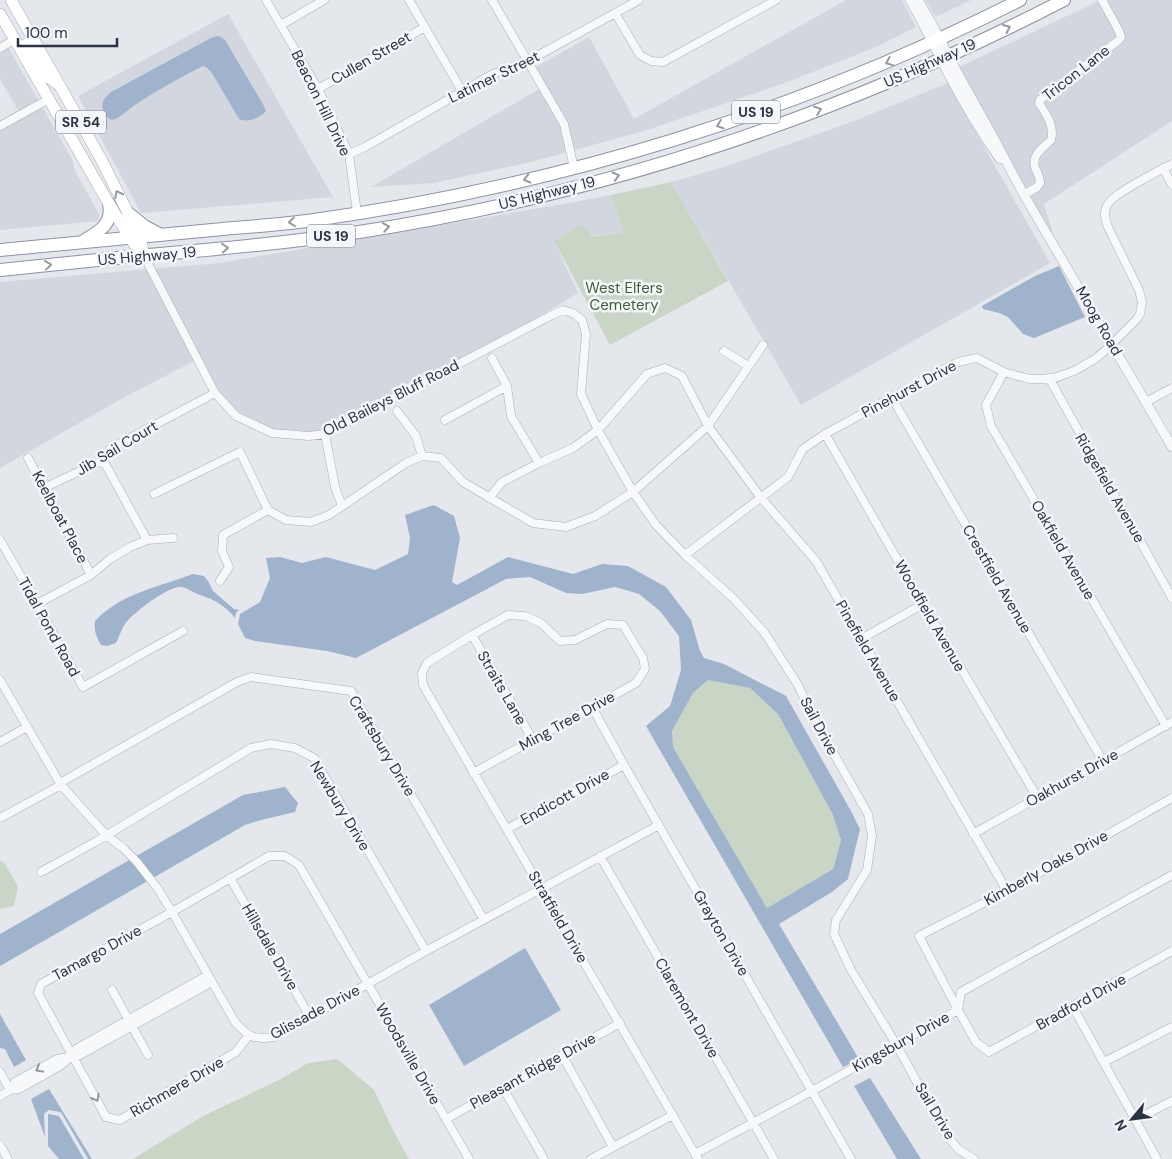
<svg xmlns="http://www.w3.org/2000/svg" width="1172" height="1159" viewBox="0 0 1172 1159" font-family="'DM Sans',sans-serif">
  <rect width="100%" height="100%" fill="#e4e7ec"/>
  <path fill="#d2d6de" d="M846 0H902L916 27 876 47 782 84 647 130 531 162 434 183 371 187 546 85 536 67 589 37 634 119Z
    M925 0H971L936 17Z
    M1101 0H1172V121L1044 204 1054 237 1028 193 997 136 959 67Z
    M228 14 333 197 141 213 78 96Z
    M5 42 72 159 75 171 99 214 100 221 0 230V121L18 110 0 79V45Z
    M948 83 1050 263 801 405 671 182 724 167 849 123Z
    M611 195 623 232 554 241 578 293 427 383 311 437 269 430 222 401 198 359 123 398 0 468V282L220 263 569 203Z"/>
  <path fill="#c9d6c5" d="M671 182 728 281 610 345 554 241 581 225 588 230 591 237 623 232 611 195Z
    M708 680 750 688 778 714 832 813 841 840 833 869 767 908 673 747 672 731 693 693Z
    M0 860 5 864 18 887 14 906 0 909Z
    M337 1059 374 1090 393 1130 409 1159H133L203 1116 279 1080 308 1063Z"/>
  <path fill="#9fb4cc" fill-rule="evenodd" d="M217 36 221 37 225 40 264 106 266 111C260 118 248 123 239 119L212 73 207 68 203 66C181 77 159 89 138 103 129 108 121 118 112 120 104 116 99 106 105 98 107 96 109 94 111 92L211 38Z
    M1059 266 1085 317 1034 338 1023 334 1008 317 999 313 983 309 982 306 1035 276Z
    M434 505 454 516 460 538 452 582 457 585 508 557 573 574 602 564 628 566 666 587 691 620 700 651 704 658 724 664 786 696 851 811 860 829 848 879 832 892 779 924 859 1059 843 1067 646 726 670 706 681 670 679 636 660 611 639 594 615 587 582 594 566 593 530 577 506 579 356 658 327 651 255 641 245 638 238 624 240 614 260 602 270 578 266 558 280 557 302 563 326 557 375 570 408 554 410 538 405 515ZM708 680 750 688 778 714 832 813 841 840 833 869 767 908 673 747 672 731 693 693Z
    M193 574 204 576 208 581 213 591 234 609 239 610 236 613 235 618C226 606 213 599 200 595 193 593 188 588 182 587 169 585 138 610 129 619 122 626 120 635 116 643L107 646 101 645C96 636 94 631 95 621 121 593 159 587 193 574Z
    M285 787 298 803 295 812 261 820 245 825 0 966V934L243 795Z
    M525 948 561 1010 464 1066 429 1005Z
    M0 1014 26 1060 14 1067 5 1049 0 1048Z
    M870 1078 921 1159H897L854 1086Z
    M49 1089 92 1159H88L62 1114 60 1112 49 1110 44 1114 45 1137 31 1099Z
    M48 1114 59 1116 84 1159H59L48 1146Z"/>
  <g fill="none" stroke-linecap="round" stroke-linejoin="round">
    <defs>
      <path id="minor" d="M266 0 318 89 349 154 357 213
        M409 0 462 91
        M492 0 564 124 574 168
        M615 13 640 55 651 61 663 62 776 0
        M281 25 324 0
        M0 48 14 40
        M318 89 425 27
        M0 126 49 99
        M349 154 365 147 493 74 528 61 639 0
        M1163 168 1172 185
        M1024 195 1037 187 1040 183C1040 177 1037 173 1035 167 1031 155 1044 147 1051 140 1055 126 1046 114 1039 103L1040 100 1119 40 1121 37 1119 31 1102 0
        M144 256 215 393 236 416 272 433 309 436 325 434 550 316 563 310 573 313 582 320 586 334 581 394 598 430 633 492 656 525 685 555 733 598 764 632 798 685 813 717 868 814 872 836 867 870 836 920 834 934 851 970 896 1044 945 1133 958 1149 974 1159
        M724 351 748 366
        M492 358 507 386 511 416 539 463
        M1004 372 986 405 991 426 1166 726
        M1049 378 1172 598
        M892 398 1103 761
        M1146 402 1172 388
        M397 411 416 436 422 456
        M445 420 507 386
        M325 434 335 487 342 506
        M825 434 923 604 1037 797
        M28 458 91 575
        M103 460 147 540
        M44 488 103 460 111 448 215 393
        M154 494 240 452 268 510 286 520 311 522 329 515 406 463 422 456 441 458 463 482 533 523 566 527 595 516 633 492 708 426 763 345
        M489 498 502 482 539 463 573 448 598 430 647 374 665 368 682 376 708 426 761 498 816 561 1007 891
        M0 540 37 604 83 687 183 631
        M685 555 788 477 803 449 825 434 958 362 977 358 1004 372 1014 375 1030 379H1042L1057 377 1074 371 1095 359 1107 349 1137 319 1140 314 1142 302 1139 290 1108 227C1105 219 1103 211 1108 204 1113 194 1160 170 1172 164
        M220 581 229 567 222 551 223 535 268 510
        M37 604 91 575 110 559 130 547 147 540 173 538
        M472 635 533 740
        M861 639 923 604
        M0 680 61 785 106 835 123 848 137 862 158 889 172 912 235 1022C249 1037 253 1040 274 1037L426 951 659 825
        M592 707 624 765 851 1159
        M0 742 27 727
        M473 773 636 683 645 669 643 658 623 625 607 624 575 640 560 641 541 623 525 616 508 615 472 635 427 663 422 673 423 685 698 1159
        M60 783 237 682 251 677 351 691 484 920
        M1172 798 1007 891 919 936 958 1010 976 1042 989 1052 1172 951
        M2 817 61 785
        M507 829 624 765
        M973 834 1172 722
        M600 856 774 1159
        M41 872 97 841 251 748 271 744 295 748 314 758 426 951
        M230 878 310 1017
        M112 990 148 1055
        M1073 1007 1157 1159
        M249 1035 236 1052 120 1120 106 1117 38 993 41 984 172 912 269 856H285L299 865 469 1159
        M562 1055 613 1147
        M1104 1062 1172 1027
        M0 1072 10 1090
        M503 1088 544 1159
        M10 1090 15 1082 57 1059 80 1055 212 982
        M0 1096 10 1090 19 1089 60 1066 72 1056 76 1049 208 975
        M446 1119 620 1023
        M1135 1120 1172 1101
        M0 1145 8 1159
        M695 1154 812 1091 958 1010 961 992 1172 875
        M591 1159 673 1115"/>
      <path id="tertiary" d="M910 0C924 24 935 48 948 73 963 102 981 132 1000 159
        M918 0 932 24 958 74 992 135 1024 195 1172 447"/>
      <path id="primary" d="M11 0 60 86 102 161 140 237 144 256
        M0 14 109 204 130 238 135 245
        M26 44 44 74 57 84"/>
      <path id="trunk" d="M128 213 144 226 161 235
        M85 240C100 231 113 224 109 204
        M0 250C71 243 141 237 212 230 244 227 276 225 307 221 555 187 797 113 1020 0
        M0 270C42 266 85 261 127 257 205 250 282 244 359 232 605 194 843 114 1064 0"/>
    </defs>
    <use href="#minor" stroke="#a9aeb7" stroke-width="9"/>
    <use href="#tertiary" stroke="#a9aeb7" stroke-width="10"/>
    <use href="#primary" stroke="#a3abb8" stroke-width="12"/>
    <use href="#trunk" stroke="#8b94a3" stroke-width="14"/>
    <use href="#minor" stroke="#f7f8fa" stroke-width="8"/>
    <use href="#tertiary" stroke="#f7f8fa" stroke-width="9"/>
    <use href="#primary" stroke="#fff" stroke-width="11"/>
    <use href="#trunk" stroke="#fff" stroke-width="12"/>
  </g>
  <defs><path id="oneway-chevron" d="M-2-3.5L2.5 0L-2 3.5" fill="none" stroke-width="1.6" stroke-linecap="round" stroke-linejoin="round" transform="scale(1.25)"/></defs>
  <g stroke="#959aa2">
    <use href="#oneway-chevron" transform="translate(1007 28) rotate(-25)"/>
    <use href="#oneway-chevron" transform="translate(889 62) rotate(158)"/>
    <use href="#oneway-chevron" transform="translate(818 110) rotate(-21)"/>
    <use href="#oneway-chevron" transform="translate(720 125) rotate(161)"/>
    <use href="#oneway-chevron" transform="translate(616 176) rotate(-16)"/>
    <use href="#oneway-chevron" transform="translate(527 179) rotate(166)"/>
    <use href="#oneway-chevron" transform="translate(118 194) rotate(-117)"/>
    <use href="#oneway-chevron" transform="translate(292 222) rotate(174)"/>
    <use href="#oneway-chevron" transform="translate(386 227) rotate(-10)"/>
    <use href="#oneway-chevron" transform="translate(225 248) rotate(-5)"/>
    <use href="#oneway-chevron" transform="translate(48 265) rotate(-6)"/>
  </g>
  <g stroke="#9196a0">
    <use href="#oneway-chevron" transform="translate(39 1069) rotate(151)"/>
    <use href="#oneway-chevron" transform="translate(96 1098) rotate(60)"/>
  </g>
  <g text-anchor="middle" stroke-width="5" stroke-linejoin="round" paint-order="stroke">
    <g fill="#f4f6f9" stroke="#676e7b" stroke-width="1">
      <rect x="732" y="100.5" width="48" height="23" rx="4"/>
      <rect x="56" y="110.5" width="50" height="23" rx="4"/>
      <rect x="307" y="224.5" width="48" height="23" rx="4"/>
    </g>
    <g font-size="14" font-weight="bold" fill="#2b3445">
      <text x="756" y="117">US 19</text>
      <text x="81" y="127">SR 54</text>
      <text x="331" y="241">US 19</text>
    </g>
    <g font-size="15" fill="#2b3445" stroke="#f4f6f9">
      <text transform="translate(371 58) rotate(-30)" y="5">Cullen Street</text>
      <text transform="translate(930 63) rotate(-24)" y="5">US Highway 19</text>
      <text transform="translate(1076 73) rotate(-38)" y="5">Tricon Lane</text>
      <text transform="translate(494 77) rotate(-26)" y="5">Latimer Street</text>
      <text transform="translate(321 103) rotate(64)" y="5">Beacon Hill Drive</text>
      <text transform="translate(547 193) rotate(-14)" y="5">US Highway 19</text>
      <text transform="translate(147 256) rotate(-5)" y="5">US Highway 19</text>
      <text transform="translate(1099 321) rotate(60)" y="5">Moog Road</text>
      <text transform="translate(909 389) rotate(-28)" y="5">Pinehurst Drive</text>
      <text transform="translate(391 398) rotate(-27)" y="5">Old Baileys Bluff Road</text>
      <text transform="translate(117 448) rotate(-31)" y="5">Jib Sail Court</text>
      <text transform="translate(1110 488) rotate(60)" y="5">Ridgefield Avenue</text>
      <text transform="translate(60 517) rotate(62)" y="5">Keelboat Place</text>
      <text transform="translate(1063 550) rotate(60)" y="5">Oakfield Avenue</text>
      <text transform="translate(997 579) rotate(60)" y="5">Crestfield Avenue</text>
      <text transform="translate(930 616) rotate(60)" y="5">Woodfield Avenue</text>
      <text transform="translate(49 627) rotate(61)" y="5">Tidal Pond Road</text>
      <text transform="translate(868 651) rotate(60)" y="5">Pinefield Avenue</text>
      <text transform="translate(502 688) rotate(60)" y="5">Straits Lane</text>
      <text transform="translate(567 721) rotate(-29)" y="5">Ming Tree Drive</text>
      <text transform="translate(819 726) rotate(62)" y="5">Sail Drive</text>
      <text transform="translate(382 746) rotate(59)" y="5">Craftsbury Drive</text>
      <text transform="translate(1072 778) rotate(-29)" y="5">Oakhurst Drive</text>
      <text transform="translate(565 797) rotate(-29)" y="5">Endicott Drive</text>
      <text transform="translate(340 806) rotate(59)" y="5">Newbury Drive</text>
      <text transform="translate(1046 868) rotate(-29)" y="5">Kimberly Oaks Drive</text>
      <text transform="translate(558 917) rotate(60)" y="5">Stratfield Drive</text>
      <text transform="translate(721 933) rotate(60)" y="5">Grayton Drive</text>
      <text transform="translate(270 947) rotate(60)" y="5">Hillsdale Drive</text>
      <text transform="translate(97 953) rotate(-29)" y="5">Tamargo Drive</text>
      <text transform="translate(1081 1002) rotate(-29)" y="5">Bradford Drive</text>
      <text transform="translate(687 1008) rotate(60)" y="5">Claremont Drive</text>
      <text transform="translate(315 1012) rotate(-28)" y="5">Glissade Drive</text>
      <text transform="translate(901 1042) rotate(-29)" y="5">Kingsbury Drive</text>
      <text transform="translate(408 1054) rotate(60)" y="5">Woodsville Drive</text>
      <text transform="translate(533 1071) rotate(-29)" y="5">Pleasant Ridge Drive</text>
      <text transform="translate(177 1087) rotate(-30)" y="5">Richmere Drive</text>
      <text transform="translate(935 1111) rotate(59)" y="5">Sail Drive</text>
    </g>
    <g font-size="15" fill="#3f6138" stroke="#f4f6f9">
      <text x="624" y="293">West Elfers<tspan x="624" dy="17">Cemetery</tspan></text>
    </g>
  </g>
  <g transform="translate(1132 1119) rotate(241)" stroke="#f4f6f9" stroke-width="4" paint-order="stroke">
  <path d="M0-4L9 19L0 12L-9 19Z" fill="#2b3445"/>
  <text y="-8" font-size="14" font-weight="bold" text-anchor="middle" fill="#2b3445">N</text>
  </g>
  <path d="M18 38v8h99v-8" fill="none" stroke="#2b3445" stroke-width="2.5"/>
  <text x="25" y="38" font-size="15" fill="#2b3445" stroke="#f4f6f9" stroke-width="4" paint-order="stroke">100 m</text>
</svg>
